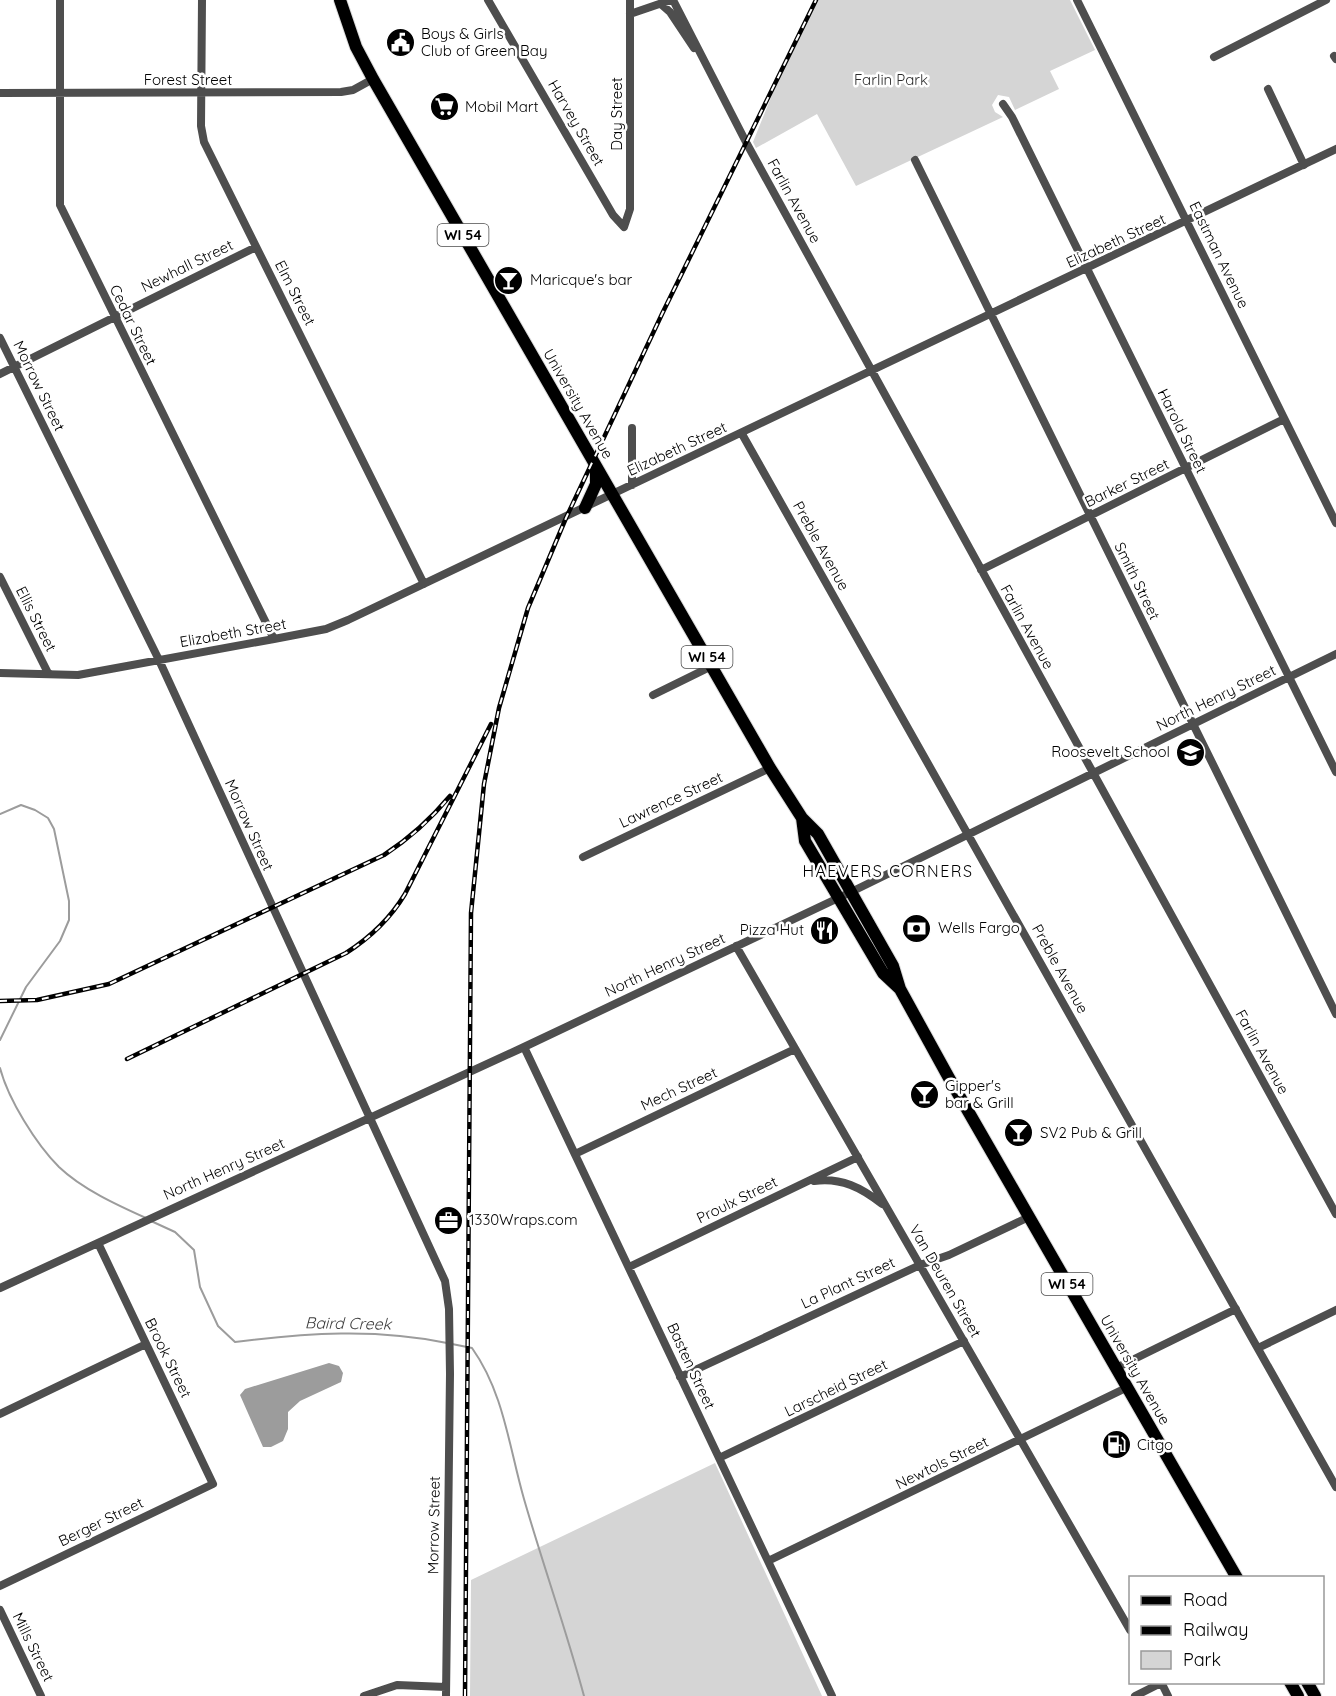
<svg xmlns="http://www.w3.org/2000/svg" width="1336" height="1696" viewBox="0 0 1336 1696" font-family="Quicksand,sans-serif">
  <rect width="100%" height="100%" fill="#fff"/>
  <path fill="#d5d5d5" d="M816 0H1070L1095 50 1050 71 1059 89 1015 110 1009 97 998 95 992 105 995 112 1003 117 856 186 817 114 756 148 753 142 778 80Z
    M715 1463 822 1696H470L471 1580Z"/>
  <path fill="#9c9c9c" d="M329 1363 339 1366 343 1373 341 1382 300 1401 288 1412V1429L283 1441 271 1447H263L240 1395 245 1389Z"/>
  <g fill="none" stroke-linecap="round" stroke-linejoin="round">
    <path stroke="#9c9c9c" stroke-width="2" d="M0 814 21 805 35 810 48 818 54 829 69 901V920L60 941 26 987 0 1040
      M0 1068C8 1099 36 1144 59 1167 82 1189 117 1205 146 1218
      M151 1221 175 1232 194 1250 200 1287 218 1326 235 1342C306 1333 376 1328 447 1343
      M452 1344 472 1348C504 1393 509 1447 524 1499 543 1565 566 1629 584 1696"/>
    <defs>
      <path id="primary" d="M340 0 356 47 373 79 770 768 802 818 818 834 893 966 900 989 949 1078 1237 1578
        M585 508 596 484V467
        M802 818 805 841 883 973 899 988
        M1290 1682 1298 1696
        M1307 1682 1315 1696"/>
    </defs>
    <use href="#primary" stroke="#dbdbdb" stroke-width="14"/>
    <path stroke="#4e4e4e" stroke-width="8" d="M60 0V205L274 639
      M202 0 201 126 204 142 424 584
      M488 0 613 215 624 227 630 209V0
      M673 0 747 144 1336 1214
      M1077 0 1336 523
      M662 5 670 12 694 48
      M630 14 671 0
      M1334 56 1336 59
      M1214 57 1326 0
      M1268 89 1304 165
      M0 93 341 92 353 90 373 79
      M1003 104 1012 117 1336 772
      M915 160 1336 1014
      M0 338 159 660 445 1281 449 1309 450 1374 446 1696
      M0 374 256 247
      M742 434 1336 1487
      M632 485V428
      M981 570 1284 419
      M0 577 48 673
      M0 673 78 675 274 639 326 629 348 620 1336 149
      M653 695 712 666
      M583 857 770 768
      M736 946 1130 1630
      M524 1047 832 1696
      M575 1154 795 1049
      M814 1181C841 1177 862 1188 882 1204
      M629 1267 858 1157
      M0 1288 524 1047 851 892 1336 654
      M1258 1348 1336 1310
      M1116 1368 1236 1309
      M680 1377 920 1265 949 1255 1029 1217
      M0 1414 146 1344
      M719 1458 964 1341
      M768 1561 1128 1387
      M0 1586 213 1484 98 1243
      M0 1610 41 1696
      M1161 1682 1168 1696
      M364 1696 397 1685 446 1687
      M1135 1696 1161 1683"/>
    <use href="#primary" stroke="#000" stroke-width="12"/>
    <defs>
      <path id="rail" d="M0 1001 37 1000 109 984 384 855C410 838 430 820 450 796
        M127 1059 346 953C371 937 390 919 405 894L491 724
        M465 1696 471 913 484 784 499 708 528 608 566 518 662 314 816 0"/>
    </defs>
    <use href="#rail" stroke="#000" stroke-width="4.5"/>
    <use href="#rail" stroke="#fff" stroke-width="2" stroke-dasharray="7" stroke-linecap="butt"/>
  </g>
  <defs>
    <symbol id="civic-disc" viewBox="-11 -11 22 22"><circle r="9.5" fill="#000" stroke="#fff"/><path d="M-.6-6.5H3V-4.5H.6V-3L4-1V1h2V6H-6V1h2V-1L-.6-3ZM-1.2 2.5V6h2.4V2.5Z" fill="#fff"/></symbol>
    <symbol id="supermarket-disc" viewBox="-11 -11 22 22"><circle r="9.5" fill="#000" stroke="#fff"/><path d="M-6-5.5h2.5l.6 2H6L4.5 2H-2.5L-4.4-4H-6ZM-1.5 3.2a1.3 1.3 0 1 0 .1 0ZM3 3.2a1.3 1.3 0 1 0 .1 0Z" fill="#fff"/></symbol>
    <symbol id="bar-disc" viewBox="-11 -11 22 22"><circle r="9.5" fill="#000" stroke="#fff"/><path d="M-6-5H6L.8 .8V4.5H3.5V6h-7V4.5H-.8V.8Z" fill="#fff"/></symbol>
    <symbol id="school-disc" viewBox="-11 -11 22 22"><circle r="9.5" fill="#000" stroke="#fff"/><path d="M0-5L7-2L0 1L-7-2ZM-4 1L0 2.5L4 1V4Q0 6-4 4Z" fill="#fff"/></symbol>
    <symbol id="bank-disc" viewBox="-11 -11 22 22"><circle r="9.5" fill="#000" stroke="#fff"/><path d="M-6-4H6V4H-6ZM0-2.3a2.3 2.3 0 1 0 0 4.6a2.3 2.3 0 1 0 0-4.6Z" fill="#fff"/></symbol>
    <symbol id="restaurant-disc" viewBox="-11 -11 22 22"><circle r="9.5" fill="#000" stroke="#fff"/><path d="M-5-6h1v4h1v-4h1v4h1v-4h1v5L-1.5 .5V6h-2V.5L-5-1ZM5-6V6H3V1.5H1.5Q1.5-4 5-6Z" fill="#fff"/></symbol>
    <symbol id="office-disc" viewBox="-11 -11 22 22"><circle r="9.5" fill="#000" stroke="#fff"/><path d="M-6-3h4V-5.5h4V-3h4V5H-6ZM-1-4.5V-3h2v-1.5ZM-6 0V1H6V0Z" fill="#fff"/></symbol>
    <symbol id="fuel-disc" viewBox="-11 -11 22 22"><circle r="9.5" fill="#000" stroke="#fff"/><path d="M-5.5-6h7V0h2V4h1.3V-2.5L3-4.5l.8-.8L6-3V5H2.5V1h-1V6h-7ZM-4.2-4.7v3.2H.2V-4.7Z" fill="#fff"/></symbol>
  </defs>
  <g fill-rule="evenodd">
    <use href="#civic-disc" x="384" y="26" width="33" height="33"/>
    <use href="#supermarket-disc" x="428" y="90" width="33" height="33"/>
    <use href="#bar-disc" x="492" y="264" width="33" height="33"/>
    <use href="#school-disc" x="1174" y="736" width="33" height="33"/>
    <use href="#bank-disc" x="900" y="912" width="33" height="33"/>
    <use href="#restaurant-disc" x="808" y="914" width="33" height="33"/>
    <use href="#bar-disc" x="908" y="1078" width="33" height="33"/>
    <use href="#bar-disc" x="1002" y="1116" width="33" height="33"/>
    <use href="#office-disc" x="432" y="1204" width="33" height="33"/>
    <use href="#fuel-disc" x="1100" y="1428" width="33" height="33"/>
  </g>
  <g text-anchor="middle" stroke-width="5" stroke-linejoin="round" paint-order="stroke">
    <g fill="#fff" stroke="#4c4c4c" stroke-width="1.5">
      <rect x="437.5" y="224" width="51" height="22" rx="4.5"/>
      <rect x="681.5" y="646" width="51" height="22" rx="4.5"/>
      <rect x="1041.5" y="1273" width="51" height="22" rx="4.5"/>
    </g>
    <g font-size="14" font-weight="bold" fill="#000">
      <text x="463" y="240">WI 54</text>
      <text x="707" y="662">WI 54</text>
      <text x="1067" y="1289">WI 54</text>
    </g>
    <g font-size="15" fill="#000" stroke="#fff" text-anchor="start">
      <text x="421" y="39">Boys &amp; Girls<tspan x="421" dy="17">Club of Green Bay</tspan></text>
      <text x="465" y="112">Mobil Mart</text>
      <text x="530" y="285">Maricque's bar</text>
      <text x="1170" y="757" text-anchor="end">Roosevelt School</text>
      <text x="938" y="933">Wells Fargo</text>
      <text x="804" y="935" text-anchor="end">Pizza Hut</text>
      <text x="945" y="1091">Gipper's<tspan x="945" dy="17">bar &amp; Grill</tspan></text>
      <text x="1040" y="1138">SV2 Pub &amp; Grill</text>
      <text x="469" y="1225">1330Wraps.com</text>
      <text x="1137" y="1450">Citgo</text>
    </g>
    <g font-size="15" fill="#000" stroke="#fff">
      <text x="188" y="85">Forest Street</text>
      <text transform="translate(617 114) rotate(-90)" y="5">Day Street</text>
      <text transform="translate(576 123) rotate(60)" y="5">Harvey Street</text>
      <text transform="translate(794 201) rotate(61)" y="5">Farlin Avenue</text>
      <text transform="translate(1116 241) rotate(-25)" y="5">Elizabeth Street</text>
      <text transform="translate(1219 255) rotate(64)" y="5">Eastman Avenue</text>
      <text transform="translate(187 266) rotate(-26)" y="5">Newhall Street</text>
      <text transform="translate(295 293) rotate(63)" y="5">Elm Street</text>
      <text transform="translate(133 325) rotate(64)" y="5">Cedar Street</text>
      <text transform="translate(39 386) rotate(64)" y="5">Morrow Street</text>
      <text transform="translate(578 404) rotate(60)" y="5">University Avenue</text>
      <text transform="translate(1182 431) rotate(64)" y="5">Harold Street</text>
      <text transform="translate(677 449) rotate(-25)" y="5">Elizabeth Street</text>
      <text transform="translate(1127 483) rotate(-26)" y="5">Barker Street</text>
      <text transform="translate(821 546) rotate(61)" y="5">Preble Avenue</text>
      <text transform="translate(1137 581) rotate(64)" y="5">Smith Street</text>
      <text transform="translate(36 619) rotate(63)" y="5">Ellis Street</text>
      <text transform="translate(1027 627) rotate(61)" y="5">Farlin Avenue</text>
      <text transform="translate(233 633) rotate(-10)" y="5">Elizabeth Street</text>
      <text transform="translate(1216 698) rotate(-26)" y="5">North Henry Street</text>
      <text transform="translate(671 800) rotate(-25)" y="5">Lawrence Street</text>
      <text transform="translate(249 825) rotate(66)" y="5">Morrow Street</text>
      <text transform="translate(665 965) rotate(-25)" y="5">North Henry Street</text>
      <text transform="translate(1060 969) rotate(61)" y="5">Preble Avenue</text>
      <text transform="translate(1262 1052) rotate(61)" y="5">Farlin Avenue</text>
      <text transform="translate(679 1089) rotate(-25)" y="5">Mech Street</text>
      <text transform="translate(224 1169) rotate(-24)" y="5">North Henry Street</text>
      <text transform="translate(737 1200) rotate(-26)" y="5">Proulx Street</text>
      <text transform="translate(945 1281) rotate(60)" y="5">Van Deuren Street</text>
      <text transform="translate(848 1283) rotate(-25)" y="5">La Plant Street</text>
      <text transform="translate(168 1358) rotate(64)" y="5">Brook Street</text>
      <text transform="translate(691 1366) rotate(65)" y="5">Basten Street</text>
      <text transform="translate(1135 1370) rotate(60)" y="5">University Avenue</text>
      <text transform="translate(836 1388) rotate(-26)" y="5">Larscheid Street</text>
      <text transform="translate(942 1463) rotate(-26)" y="5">Newtols Street</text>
      <text transform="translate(101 1522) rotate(-26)" y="5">Berger Street</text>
      <text transform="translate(434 1525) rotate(-89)" y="5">Morrow Street</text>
      <text transform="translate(33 1647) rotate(64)" y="5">Mills Street</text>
    </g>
    <g font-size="15" fill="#2c2c2c" stroke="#fff">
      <text x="891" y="85">Farlin Park</text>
    </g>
    <g font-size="16" letter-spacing="1.5" fill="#000" stroke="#fff">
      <text x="888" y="877">HAEVERS CORNERS</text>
    </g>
    <g font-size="16" font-style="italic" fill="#3d3d3d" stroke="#fff">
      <text transform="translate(348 1323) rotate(1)" y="6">Baird Creek</text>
    </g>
  </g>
  <rect x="1129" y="1576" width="195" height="108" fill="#ffffff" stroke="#999999" stroke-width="1.5"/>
  <rect x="1141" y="1596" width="30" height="9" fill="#000000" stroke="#999999" stroke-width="1.5"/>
  <text x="1183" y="1606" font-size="18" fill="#000000">Road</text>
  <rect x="1141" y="1626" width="30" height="9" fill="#000000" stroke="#999999" stroke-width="1.5"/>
  <text x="1183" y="1636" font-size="18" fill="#000000">Railway</text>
  <rect x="1141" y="1651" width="30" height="18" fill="#d5d5d5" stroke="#999999" stroke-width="1.5"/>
  <text x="1183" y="1666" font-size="18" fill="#000000">Park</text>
</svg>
